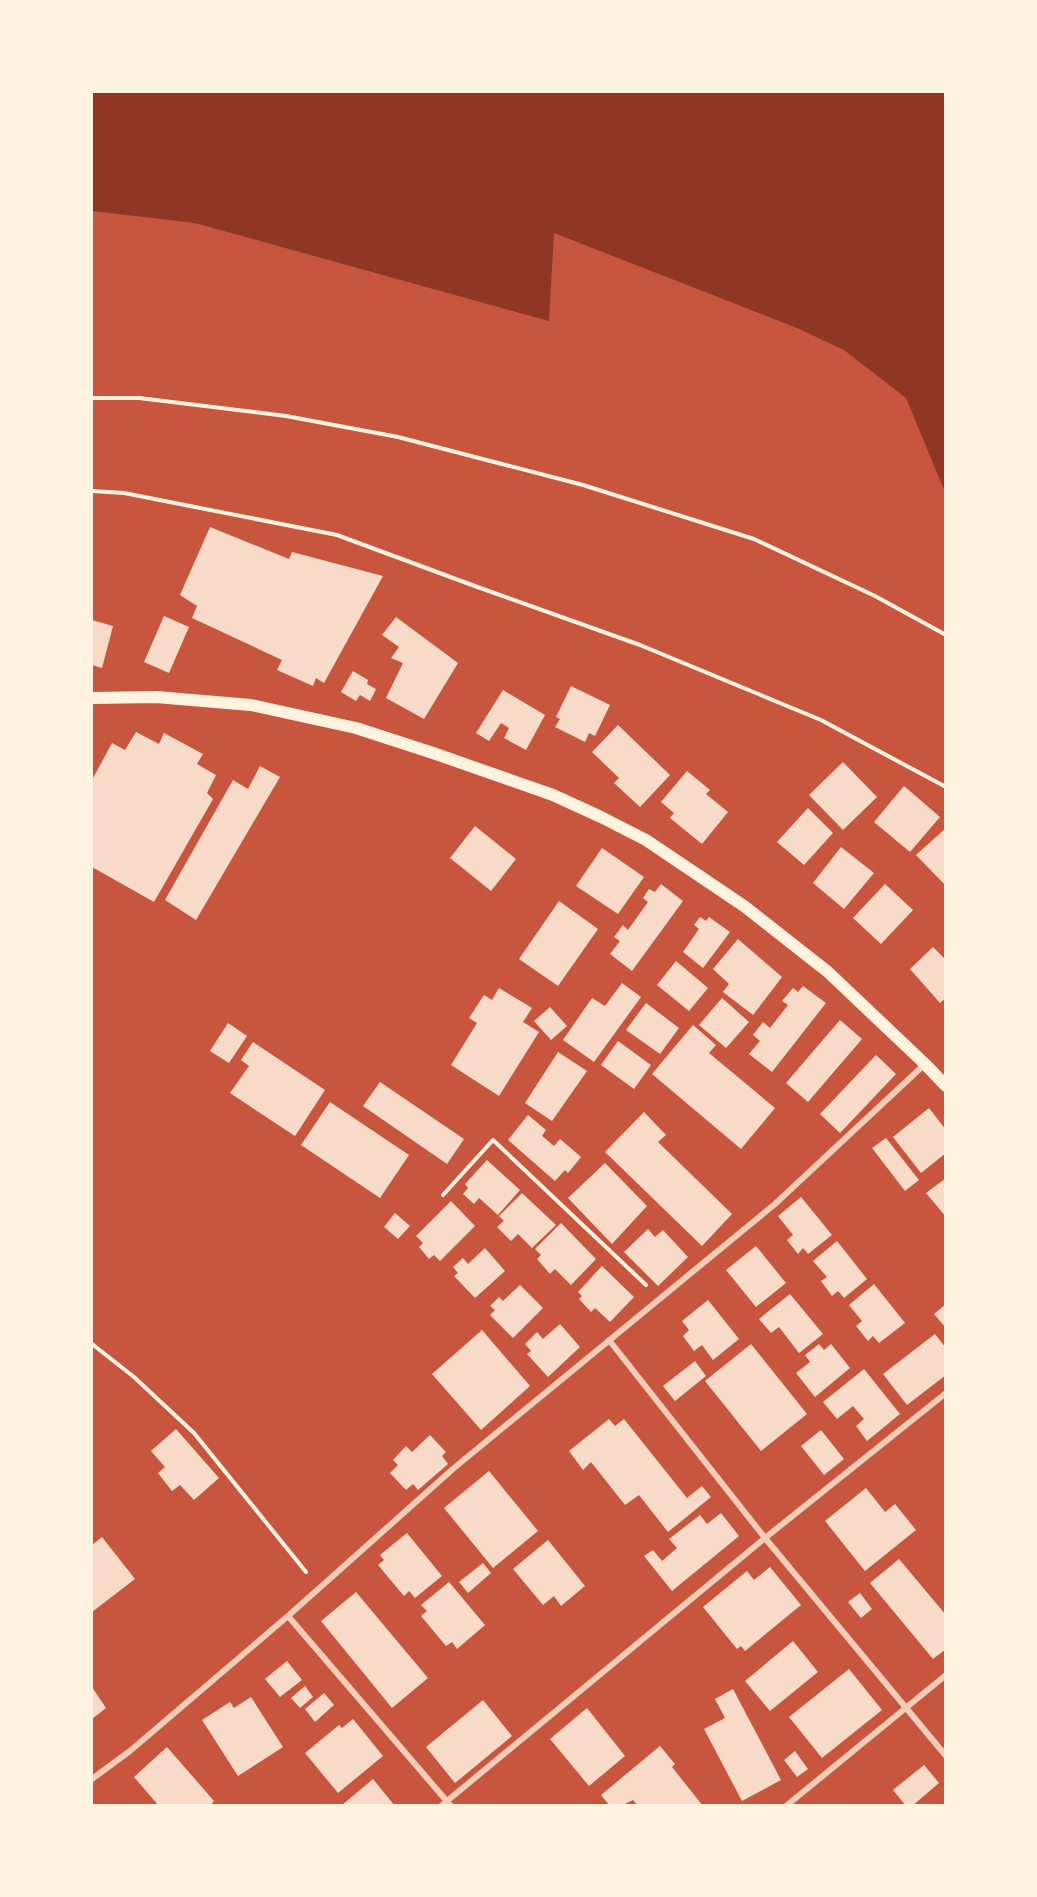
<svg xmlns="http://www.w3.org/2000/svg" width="1037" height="1897" viewBox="0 0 1037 1897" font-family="'PT Sans',sans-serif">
  <rect width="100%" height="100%" fill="#c8553d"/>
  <path fill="#8f3625" d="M92 92H945V492L906 398 844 350 797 328 554 233 549 321 195 223 92 211Z"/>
  <path fill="#f7dbc8" d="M210 527 289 559 292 552 383 576 324 683 316 678 313 686 277 670 282 660 192 618 197 606 180 595Z
    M164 616 189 627 169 673 144 662Z
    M396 617 458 663 424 719 386 698 403 663 391 658 399 647 382 635Z
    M92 620 113 626 102 668 92 665Z
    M353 671 368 680 367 684 376 689 370 701 360 695 356 701 341 692Z
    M571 686 610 705 595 736 589 733 585 742 555 727 560 719 556 717Z
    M503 690 545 715 526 750 504 738 509 728 501 723 489 741 476 733Z
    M618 725 670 775 640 807 614 783 619 778 592 752Z
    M136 732 159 744 164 733 203 754 197 764 216 775 207 793 213 799 154 902 92 867V780L112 743 125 750Z
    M843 762 877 797 843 830 809 795Z
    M260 766 280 777 196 920 165 900 233 780 248 789Z
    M687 771 710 790 706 794 728 812 702 844 670 818 674 813 661 802Z
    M904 786 940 817 910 852 874 822Z
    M808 808 833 833 804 865 777 842Z
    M475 826 516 859 491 891 450 858Z
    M946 828V886L916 855Z
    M841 847 874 873 844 909 813 883Z
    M602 848 644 877 618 914 576 886Z
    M661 884 683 901 632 971 610 954 620 941 614 937 623 925 628 930 648 902 643 898 649 889 655 892Z
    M885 884 913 910 881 944 853 918Z
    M559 901 598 929 558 986 519 959Z
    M700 917 706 921 709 917 730 932 703 968 683 952 699 929 694 925Z
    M738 939 782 977 753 1015 723 992 729 984 713 969Z
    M933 947 946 960V998L940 1003 910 969Z
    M676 961 708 988 689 1011 657 985Z
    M622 983 641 997 594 1062 563 1040 592 998 605 1006Z
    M803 986 826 1003 772 1072 749 1054 760 1041 753 1035 763 1022 770 1028 788 1005 782 1001 793 988 798 992Z
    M499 988 532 1008 523 1022 539 1032 499 1096 451 1065 477 1023 469 1018 484 995 492 1000Z
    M722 998 749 1022 726 1048 699 1025Z
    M646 1003 679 1028 660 1054 626 1030Z
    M550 1007 567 1026 551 1040 534 1021Z
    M840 1020 862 1039 808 1102 786 1083Z
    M228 1023 247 1036 229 1063 210 1051Z
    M693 1025 716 1045 709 1053 775 1108 741 1149 652 1074Z
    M618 1041 651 1065 634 1089 601 1065Z
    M253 1042 325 1090 295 1136 230 1093 249 1066 241 1060Z
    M558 1052 587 1071 552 1121 525 1103Z
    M876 1055 896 1074 840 1133 820 1114Z
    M380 1082 464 1139 447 1164 363 1106Z
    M330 1102 409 1155 380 1198 301 1145Z
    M929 1108 946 1130V1153L921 1173 893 1137Z
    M644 1112 666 1135 658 1142 732 1214 702 1246 605 1152Z
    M528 1115 546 1130 542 1136 554 1146 560 1139 581 1157 568 1173 565 1170 555 1181 508 1140Z
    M886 1138 919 1180 905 1191 872 1148Z
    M487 1160 520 1190 498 1215 479 1198 474 1204 463 1194 468 1188 465 1184Z
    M605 1163 647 1206 612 1244 568 1198Z
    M946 1178V1217L926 1193Z
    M522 1193 556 1225 532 1248 518 1234 511 1241 497 1227 504 1221 499 1216Z
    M801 1197 832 1235 808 1254 803 1248 798 1254 787 1240 793 1235 778 1216Z
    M451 1201 475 1226 440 1261 434 1255 429 1259 419 1247 423 1243 416 1236Z
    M395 1213 410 1226 398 1239 384 1227Z
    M561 1223 596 1259 571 1285 555 1269 550 1274 537 1259 541 1255 535 1249Z
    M648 1229 655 1237 663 1230 688 1257 658 1286 624 1252Z
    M837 1241 867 1279 844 1298 838 1291 832 1296 821 1281 827 1277 813 1261Z
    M756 1246 786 1283 756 1307 726 1270Z
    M485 1248 505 1271 475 1298 454 1276 458 1273 453 1267 463 1258 468 1264Z
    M602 1266 634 1297 610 1322 595 1308 591 1312 579 1299 582 1296 578 1292Z
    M874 1284 905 1323 879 1343 873 1336 868 1341 856 1326 862 1321 849 1305Z
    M520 1285 543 1308 513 1338 490 1315 495 1310 490 1306 499 1297 503 1301Z
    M790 1294 823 1334 799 1353 779 1327 771 1333 759 1319Z
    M708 1300 739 1339 713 1360 702 1345 694 1351 683 1336 689 1330 682 1321Z
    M946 1304V1328L934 1314Z
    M560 1324 580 1347 548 1377 527 1354 531 1351 525 1344 537 1332 543 1339Z
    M482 1330 530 1386 481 1430 432 1374Z
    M935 1334 946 1348V1375L907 1405 883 1374Z
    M751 1344 807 1414 761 1451 705 1381Z
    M819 1344 824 1350 831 1344 850 1368 815 1397 796 1373 810 1362 805 1355Z
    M695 1361 706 1376 675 1401 663 1386Z
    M864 1369 900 1414 867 1441 856 1426 864 1419 853 1406 837 1419 823 1402Z
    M609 1419 615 1426 624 1419 687 1498 702 1486 711 1497 668 1532 639 1495 625 1505 591 1462 583 1470 569 1451Z
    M176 1429 219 1478 194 1500 180 1485 172 1491 158 1473 165 1467 151 1451Z
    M821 1430 844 1459 824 1475 801 1446Z
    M430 1435 446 1452 442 1456 448 1464 418 1490 413 1484 406 1490 390 1473 398 1465 393 1460 406 1446 412 1452Z
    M489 1471 538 1531 493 1568 444 1508Z
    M866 1488 885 1512 895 1504 916 1530 865 1571 825 1521Z
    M721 1513 739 1536 672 1591 644 1556 653 1550 662 1561 677 1548 669 1539 700 1515 707 1524Z
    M407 1533 442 1576 415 1598 409 1591 404 1596 378 1565 384 1560 380 1555Z
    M102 1537 135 1579 92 1612V1545Z
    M548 1540 585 1586 561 1606 554 1596 543 1605 513 1569Z
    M899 1559 946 1615V1649L933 1659 870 1583Z
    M483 1563 491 1573 468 1593 459 1582Z
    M770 1567 801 1605 745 1651 741 1646 737 1649 703 1607 747 1571 754 1580Z
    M449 1582 485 1625 457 1649 452 1642 446 1646 421 1616 427 1611 421 1605Z
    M356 1592 428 1678 392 1708 321 1621Z
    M860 1593 872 1609 861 1618 848 1602Z
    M793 1641 818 1672 770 1711 745 1681Z
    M287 1661 302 1680 280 1697 265 1679Z
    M849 1669 882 1710 822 1758 789 1717Z
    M305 1686 313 1697 300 1708 291 1698Z
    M92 1687 106 1708 92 1719Z
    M733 1689 781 1780 742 1801 704 1729 725 1718 715 1699Z
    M324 1693 334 1705 315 1722 305 1709Z
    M251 1697 283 1747 238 1776 202 1720 230 1702 234 1708Z
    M483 1700 512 1736 455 1783 426 1747Z
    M587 1708 625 1756 589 1786 550 1739Z
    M353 1719 383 1756 338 1793 305 1753 339 1725 342 1728Z
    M660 1746 675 1764 672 1767 703 1806H638L633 1800 621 1806H610L601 1795Z
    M167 1747 214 1801 210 1806H159L134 1777Z
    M795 1751 808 1769 797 1777 784 1760Z
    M924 1765 939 1783 912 1806H906L893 1790Z
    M373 1779 395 1806H341Z"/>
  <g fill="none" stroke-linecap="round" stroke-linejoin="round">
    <path stroke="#fff3e0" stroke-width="4" d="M92 398H139L286 416 398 437 583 485 754 539 875 596 946 635
      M92 491 124 493 337 535 472 585 640 645 821 720 946 787
      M443 1195 493 1140 646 1285
      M92 1344 134 1377 194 1433 306 1572"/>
    <path stroke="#f1ccb7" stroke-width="6" d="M609 1340 765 1538 946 1756
      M288 1616 451 1806
      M92 1779 130 1751 288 1616 454 1468 775 1204 925 1064
      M441 1806 765 1538 946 1393
      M786 1806 946 1675"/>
    <path stroke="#fff3e0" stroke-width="12" d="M92 698 156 697 251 705 356 728 433 753 553 795 601 817 646 840 744 906 828 972 925 1064 946 1086"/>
  </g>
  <rect width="1037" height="1897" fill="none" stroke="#fff3e0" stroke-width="186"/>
</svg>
